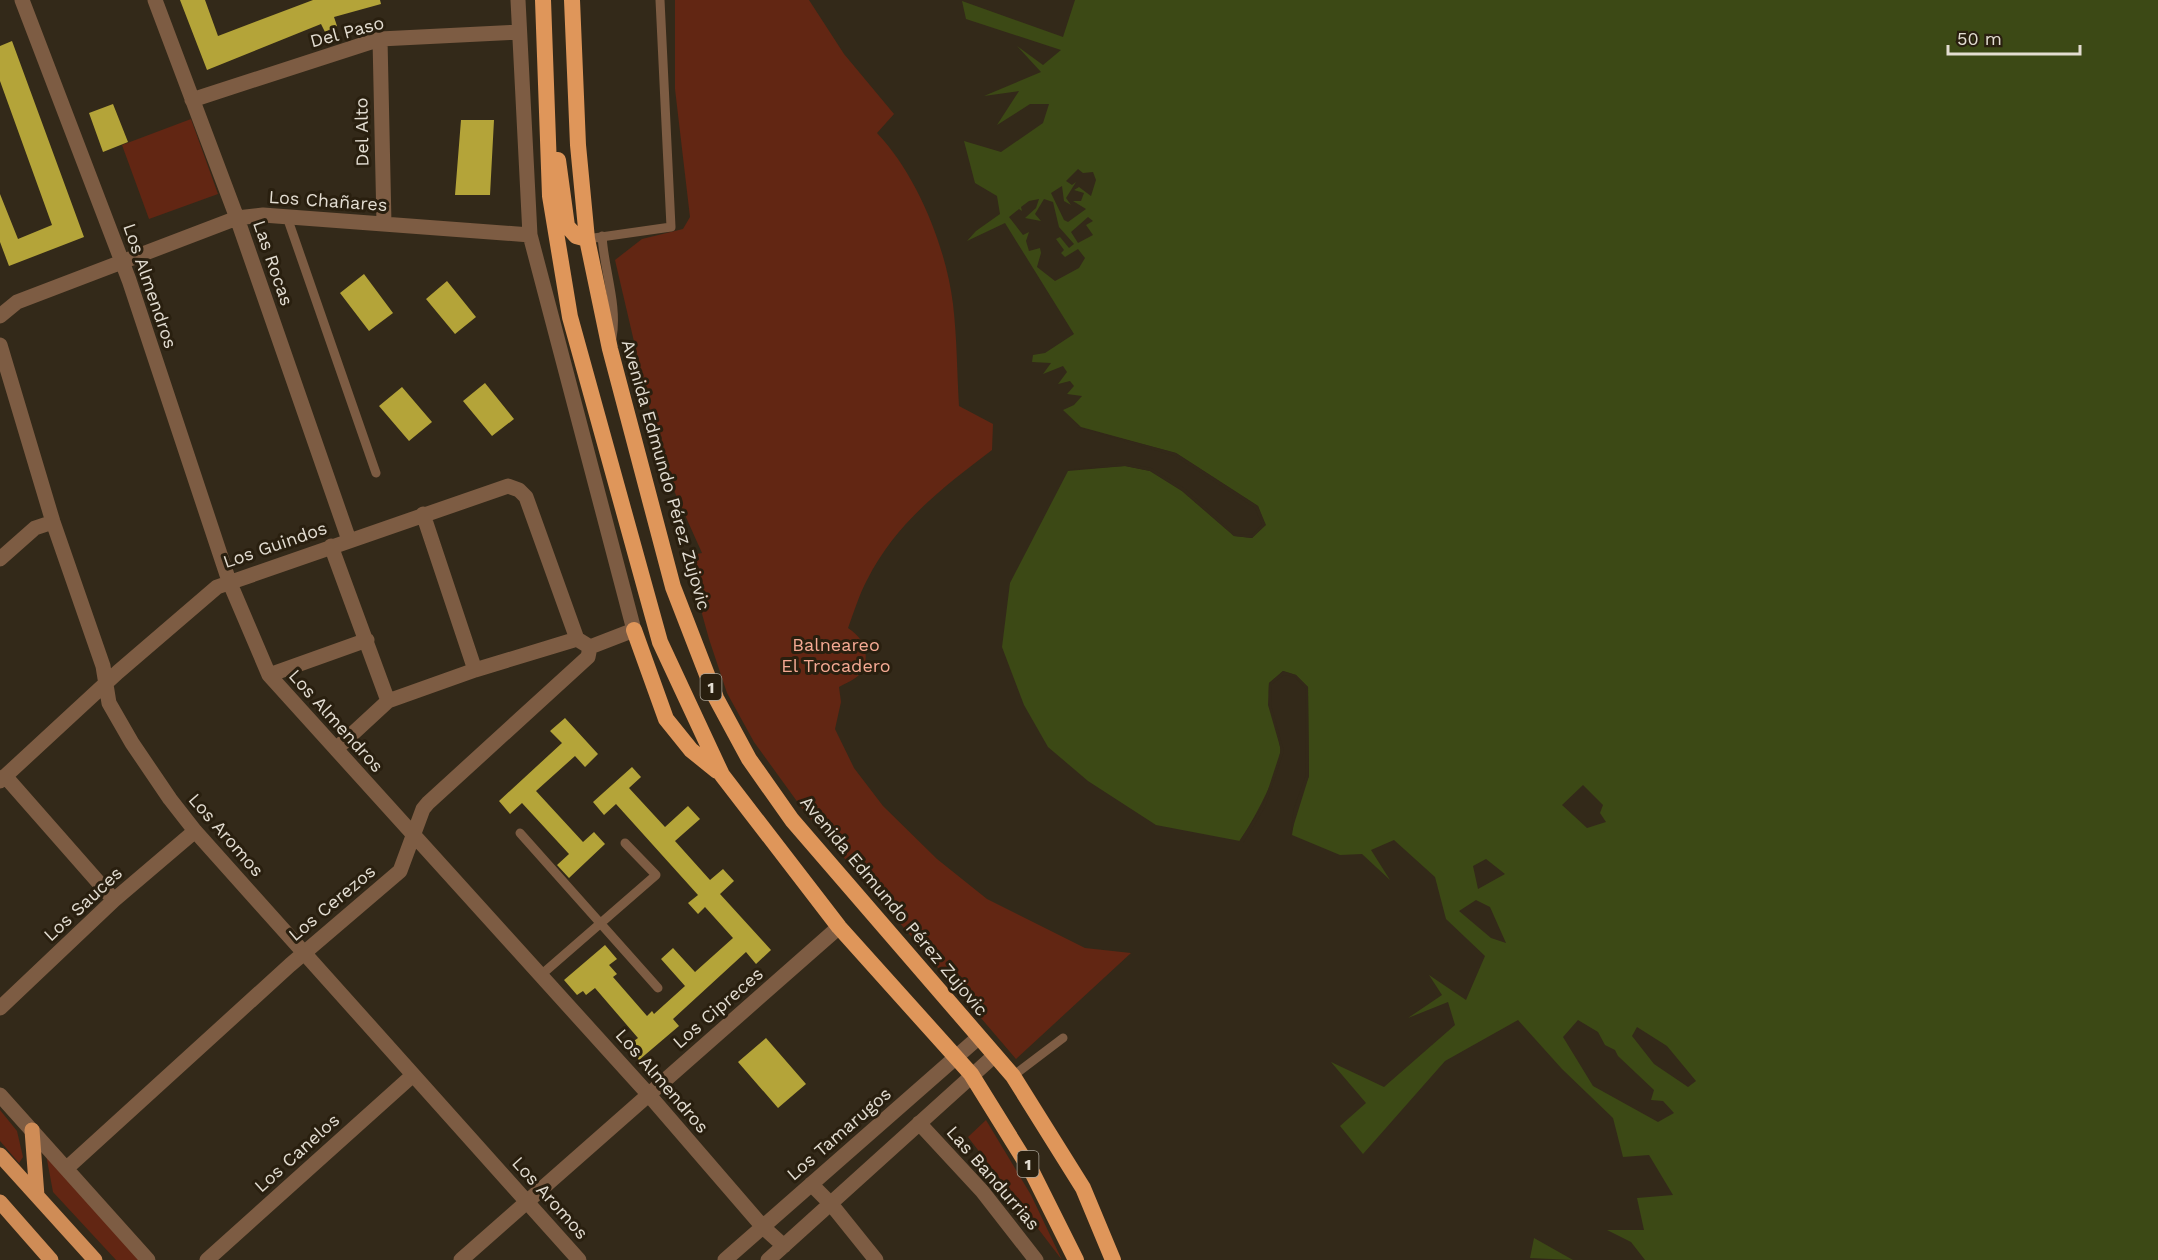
<svg xmlns="http://www.w3.org/2000/svg" width="2158" height="1260" viewBox="0 0 2158 1260" font-family="'Work Sans',sans-serif">
  <rect width="100%" height="100%" fill="#332919"/>
  <path fill="#622613" d="M675 0H809L844 54 894 114 877 133C917 175 946 247 953 304 957 338 957 372 959 406L993 424 992 450C943 487 895 524 867 580 859 595 854 612 848 628 864 638 872 656 860 674 856 679 846 683 839 687L841 702 835 729 854 768 883 806 937 859 987 899 1085 948 1131 953 1016 1059 804 811 754 742 727 693 709 639 686 556 702 553 663 466 615 260 642 239 683 229 690 217 675 89Z
    M191 119 218 194 149 219 122 145Z
    M0 1110 17 1131 23 1157 19 1163 0 1141Z
    M986 1120 1031 1195 1062 1260 968 1137Z
    M45 1149 141 1260H116L53 1192Z"/>
  <path fill="#3c4915" fill-rule="evenodd" d="M1075 0H2158V1260H1645L1631 1242 1607 1230H1644L1637 1198 1673 1195 1649 1155 1623 1157 1613 1118 1562 1069 1518 1020 1445 1061 1363 1154 1340 1126 1366 1103 1331 1062 1384 1087 1455 1025 1448 1002 1408 1018 1442 995 1429 975 1466 1000 1485 956 1446 919 1435 877 1394 840 1371 850 1390 880 1362 854 1340 855 1292 835 1296 809 1309 776 1308 687 1296 675 1283 671 1269 683C1267 712 1276 721 1280 747 1283 768 1252 822 1240 841L1156 825 1088 781 1048 747 1024 705 1002 647 1010 583 1068 471 1125 466 1150 471 1182 491 1234 536 1252 538 1265 525 1258 506 1176 453 1081 427 1063 410 1074 405 1082 396 1067 394 1074 386 1070 381 1058 384 1067 372 1063 366 1043 374 1051 363 1032 362 1033 355 1045 353 1074 334 1005 223 967 241 976 231 1000 214 997 196 975 183 964 141 1001 152 1043 123 1049 104H1030L997 125 1019 91 984 96 1041 72 1017 46 1043 65 1061 50 966 19 962 1 1063 37ZM1078 169 1083 173 1093 172 1096 180 1091 196 1079 187 1074 190 1084 193 1081 201H1073L1086 209 1068 222 1064 220 1051 193 1062 186 1064 201 1071 205 1066 198 1076 182 1072 185 1066 181ZM1039 199 1036 208 1025 218 1041 221 1035 214 1044 199 1053 202 1059 227 1074 244 1069 248 1060 237 1056 239 1064 250 1061 253 1065 257 1078 249 1085 258 1079 268 1055 281 1037 267 1041 253 1040 248 1029 251 1026 241 1029 232 1023 235 1009 217 1019 209 1022 211 1021 207 1029 201ZM1088 217 1093 221 1086 225 1093 235 1078 243 1071 232ZM1583 785 1603 805 1600 813 1606 822 1587 828 1562 805ZM1486 859 1505 874 1478 889 1473 866ZM1476 900 1490 907 1506 943 1491 938 1459 911ZM1578 1020 1598 1032 1605 1045 1615 1050 1618 1056 1654 1090 1651 1100 1663 1101 1674 1113 1658 1122 1593 1086 1563 1037ZM1637 1027 1667 1046 1696 1081 1688 1087 1654 1064 1632 1036Z
    M1534 1238 1573 1260 1530 1258Z"/>
  <path fill="#332919" d="M1077 427 1176 453 1258 506 1266 525 1252 538 1234 536 1182 491 1150 471 1125 466 1066 470 1125 463 1151 468 1184 488 1235 534 1251 535 1262 525 1255 508 1175 456Z
    M1283 671 1296 675 1308 687 1309 776 1290 837 1294 808 1306 775 1305 688 1295 677 1284 675 1272 684 1271 705 1284 751 1265 807 1243 843H1238L1263 805 1281 750 1268 705 1269 683Z"/>
  <path fill="#b4a439" d="M180 0H205L218 36 313 0H380L381 4 334 17 337 26 325 32 321 24 207 70Z
    M12 41 84 237 9 266 0 242V194L18 239 52 225 0 81V46Z
    M113 104 128 142 103 152 89 113Z
    M461 120H494L490 195H455Z
    M364 274 393 313 369 331 340 293Z
    M447 281 476 317 455 334 426 299Z
    M485 383 514 419 492 436 463 401Z
    M402 387 432 422 409 441 379 406Z
    M565 718 598 754 585 767 575 756 536 791 583 842 594 832 605 844 569 878 557 865 569 854 522 803 510 814 499 801 562 743 550 731Z
    M632 767 641 777 629 788 665 827 688 806 700 819 675 841 710 880 723 869 734 881 720 894 771 950 756 964 746 952 673 1019 679 1026 639 1060 627 1046 638 1038 595 988 586 995 583 991 577 995 564 980 605 945 617 959 609 965 617 974 613 977 647 1016 652 1011 654 1014 685 986 661 959 673 948 695 972 733 938 705 907 698 914 688 903 698 895 616 804 604 815 593 802Z
    M766 1038 806 1084 778 1108 738 1062Z"/>
  <g fill="none" stroke-linecap="round" stroke-linejoin="round">
    <path stroke="#7d5c43" stroke-width="9" d="M287 217 376 473
      M602 236C604 270 618 305 612 338
      M587 239 671 227 660 0
      M520 833 658 988
      M541 975 656 875 625 843
      M1013 1076 1063 1038"/>
    <path stroke="#7d5c43" stroke-width="15" d="M22 0 129 280 229 581 269 675 649 1095 763 1227 784 1246
      M155 0 237 218 349 540
      M380 39 384 224
      M192 100 380 39 518 32
      M0 316 17 302 237 218 263 215 530 235
      M0 345 53 522 103 666 109 703 132 743 170 799 195 831 579 1260
      M423 514 475 670
      M331 546 388 701
      M0 559 35 528 53 522
      M269 675 367 640
      M336 749 388 701 475 670 577 639 590 647 634 630 530 235 518 0
      M5 776 114 900
      M0 781 118 672 217 587 508 486 519 490 526 497 577 639
      M0 1008 114 900 195 831
      M0 1095 148 1260
      M919 1123 982 1191 1036 1260
      M67 1168 290 965 400 871 423 809 428 803 588 657 590 647
      M811 1184 831 1204 876 1260
      M207 1260 413 1075
      M461 1260 839 927
      M725 1260 979 1037
      M768 1260 995 1055"/>
    <path stroke="#cf8c56" stroke-width="15" d="M32 1130 37 1196
      M0 1155 95 1260
      M0 1202 51 1260"/>
    <path stroke="#df965a" stroke-width="16" d="M543 0 550 196 570 317 660 642 722 775 839 927 971 1074 1033 1174 1076 1260
      M572 0 578 145 587 239 610 349 673 587 716 698 749 759 792 820 1013 1076 1083 1188 1113 1260
      M558 160 567 226 576 236 587 239
      M634 630 666 719 691 750 717 771"/>
  </g>
  <g text-anchor="middle" stroke-width="6" stroke-linejoin="round" paint-order="stroke">
    <g fill="#291f0f" stroke="#aba498" stroke-width="1.5">
      <rect x="700.5" y="674" width="21" height="26" rx="4.5"/>
      <rect x="1017.5" y="1151" width="21" height="26" rx="4.5"/>
    </g>
    <g font-size="16" font-weight="bold" fill="#e3ddd2">
      <text x="711" y="693">1</text>
      <text x="1028" y="1170">1</text>
    </g>
    <g font-size="18" fill="#e3ddd2" stroke="#291f0f">
      <text transform="translate(347 32) rotate(-15)" y="6">Del Paso</text>
      <text transform="translate(362 132) rotate(-91)" y="6">Del Alto</text>
      <text transform="translate(328 201) rotate(4)" y="6">Los Chañares</text>
      <text transform="translate(273 263) rotate(71)" y="6">Las Rocas</text>
      <text transform="translate(150 286) rotate(71)" y="6">Los Almendros</text>
      <text transform="translate(666 475) rotate(74)" y="6">Avenida Edmundo Pérez Zujovic</text>
      <text transform="translate(275 545) rotate(-19)" y="6">Los Guindos</text>
      <text transform="translate(336 721) rotate(48)" y="6">Los Almendros</text>
      <text transform="translate(226 835) rotate(49)" y="6">Los Aromos</text>
      <text transform="translate(332 903) rotate(-40)" y="6">Los Cerezos</text>
      <text transform="translate(83 904) rotate(-43)" y="6">Los Sauces</text>
      <text transform="translate(894 906) rotate(50)" y="6">Avenida Edmundo Pérez Zujovic</text>
      <text transform="translate(718 1008) rotate(-41)" y="6">Los Cipreces</text>
      <text transform="translate(662 1081) rotate(49)" y="6">Los Almendros</text>
      <text transform="translate(839 1134) rotate(-41)" y="6">Los Tamarugos</text>
      <text transform="translate(297 1153) rotate(-42)" y="6">Los Canelos</text>
      <text transform="translate(993 1178) rotate(49)" y="6">Las Bandurrias</text>
      <text transform="translate(550 1198) rotate(48)" y="6">Los Aromos</text>
    </g>
    <g font-size="18" fill="#f5aa94" stroke="#291f0f">
      <text x="836" y="651">Balneareo<tspan x="836" dy="21">El Trocadero</tspan></text>
    </g>
  </g>
  <path d="M1948 45v9h132v-9" fill="none" stroke="#e3ddd2" stroke-width="3"/>
  <text x="1957" y="45" font-size="18" fill="#e3ddd2" stroke="#291f0f" stroke-width="4.5" paint-order="stroke">50 m</text>
</svg>
